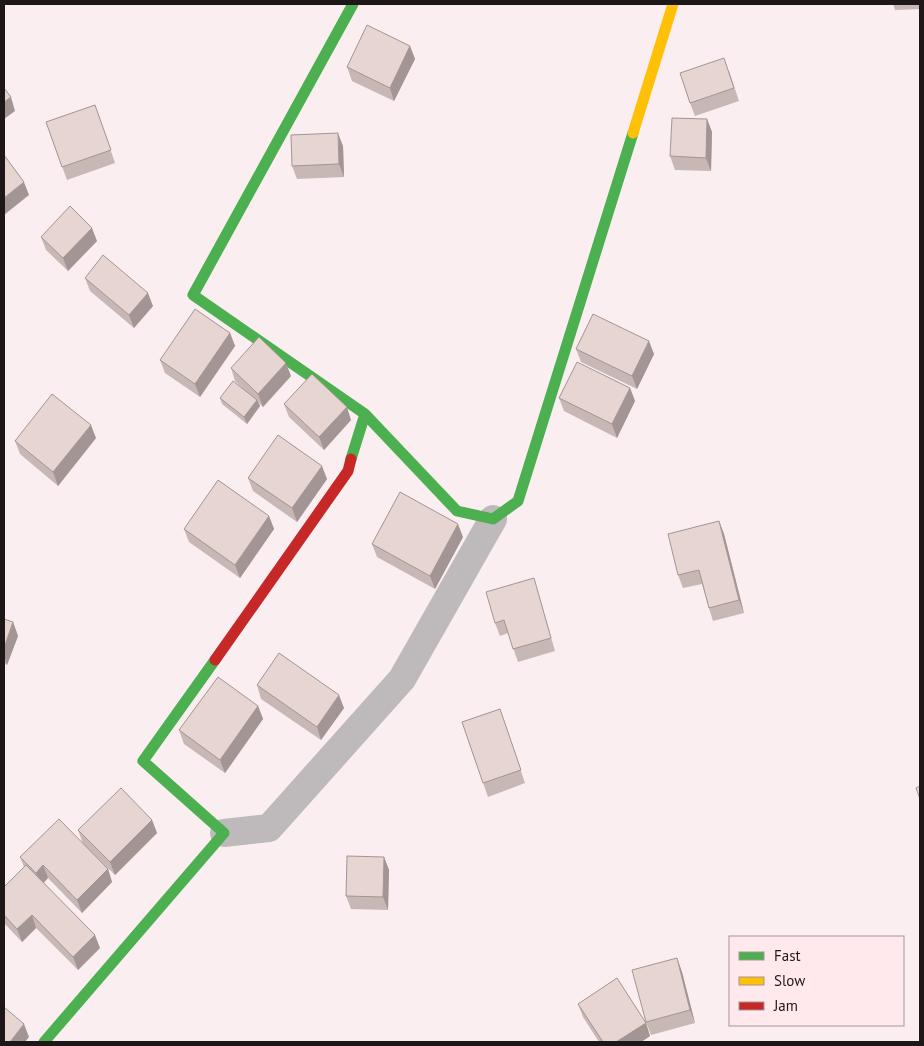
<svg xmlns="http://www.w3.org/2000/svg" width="924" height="1046" viewBox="0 0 924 1046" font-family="'PT Sans',sans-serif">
  <rect width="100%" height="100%" fill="#faeef0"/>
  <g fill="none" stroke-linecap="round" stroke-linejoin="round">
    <path stroke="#bebabc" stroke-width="28" d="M224 833 269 828 402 679 493 519"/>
    <path stroke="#4caf50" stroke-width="11" d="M365 414 457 511 493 519 518 501 633 133
      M351 459 365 414 193 295 353 4
      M44 1042 224 833 143 761 215 660"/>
    <path stroke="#ffc107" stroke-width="11" d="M633 133 673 4"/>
    <path stroke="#c62828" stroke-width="11" d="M215 660 348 471 351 459"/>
  </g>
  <path fill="#c7b7b5" d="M893 4H920V9L895 10Z
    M410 46 415 59 394 101 352 81 347 67Z
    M729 71 739 101 695 116 690 103Z
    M95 105 115 163 67 180 46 122Z
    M707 119 712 132 711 171 675 170 670 156Z
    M343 146 344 177 297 179 292 166Z
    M41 237 97 241 68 271 46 250Z
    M85 278 153 306 134 328 90 291Z
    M230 333 235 346 200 397 165 373 160 360Z
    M576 349 654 354 637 389 581 362Z
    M231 368 291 376 263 407 259 403 260 406 247 424 222 404 220 398 243 389 235 381Z
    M630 388 635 401 617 438 564 411 559 398Z
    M284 404 351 420 324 450 289 417Z
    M96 438 58 486 20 454 15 441Z
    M248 478 327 479 297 522 253 491Z
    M269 516 274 529 240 578 189 542 184 529Z
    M719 521 724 534 744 613 713 621 709 608 702 584 683 588 678 575Z
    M463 537 435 589 377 557 372 544Z
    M538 592 555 651 518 662 508 633 500 636 495 623Z
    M4 619 13 622 18 636 7 665 4 663Z
    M257 685 344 708 321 740 261 699Z
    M258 706 263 719 225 773 184 744 179 730Z
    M500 709 525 783 488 797 462 722Z
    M152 820 157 833 115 875 83 844 78 830Z
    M20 857 108 869 112 882 82 913 48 878 44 883 100 948 78 970 36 928 22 942 4 923V887L24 867Z
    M384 857 389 870 388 910 351 909 346 896Z
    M677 958 682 972 695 1023 651 1035 646 1022Z
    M578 1004 646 1023 650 1036 641 1042H599L583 1017Z"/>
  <path fill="#a29593" d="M410 46 415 59 394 101 390 88Z
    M11 97 15 111 4 119V102Z
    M707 119 712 132 711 171 706 158Z
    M338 133 343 146 344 177 339 164Z
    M24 182 29 195 4 215V198Z
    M92 228 97 241 68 271 63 258Z
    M148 293 153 306 134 328 129 315Z
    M230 333 235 346 200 397 195 384Z
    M649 341 654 354 637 389 632 376Z
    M286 363 291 376 263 407 258 394Z
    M630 388 635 401 617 438 612 424Z
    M257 400 260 406 247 424 244 417Z
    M347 407 351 420 324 450 319 437Z
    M91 425 96 438 58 486 53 472Z
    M322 466 327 479 297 522 292 508Z
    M269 516 274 529 240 578 235 565Z
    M719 521 724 534 744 613 739 600Z
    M458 524 463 537 435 589 430 576Z
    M13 622 18 636 7 665 4 655V648Z
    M339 695 344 708 321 740 317 727Z
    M258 706 263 719 225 773 220 760Z
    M152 820 157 833 115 875 110 862Z
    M384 857 389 870 388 910 383 897Z
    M43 865 48 878 40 886 36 873Z
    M108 869 112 882 82 913 77 900Z
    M32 915 36 928 22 942 17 929Z
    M95 935 100 948 78 970 73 957Z
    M677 958 682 972 695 1023 690 1010Z
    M646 1023 650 1036 641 1042H616Z
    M24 1024 29 1037 25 1042H10Z"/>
  <path fill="#e7d5d2" stroke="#a29593" d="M367 25 410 46 390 88 347 67Z
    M724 58 734 88 690 103 680 73Z
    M4 88 11 97 4 102Z
    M95 105 111 150 62 167 46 122Z
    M672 118 707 119 706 158 670 156Z
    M338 133 339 164 292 166 291 135Z
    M4 155 24 182 4 198Z
    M70 206 92 228 63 258 41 237Z
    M103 255 148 293 129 315 85 278Z
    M195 309 230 333 195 384 160 360Z
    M593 314 649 341 632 376 576 349Z
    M259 337 286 363 258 394 231 368Z
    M577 362 630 388 612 424 559 398Z
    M312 374 347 407 319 437 284 404Z
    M233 381 257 400 244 417 220 398Z
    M52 394 91 425 53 472 15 441Z
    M278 435 322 466 292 508 248 478Z
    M218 480 269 516 235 565 184 529Z
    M400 492 458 524 430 576 372 544Z
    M719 521 739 600 709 608 699 570 678 575 668 534Z
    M534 578 551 638 513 649 504 620 495 623 486 592Z
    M4 619 13 622 4 648Z
    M279 653 339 695 317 727 257 685Z
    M218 677 258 706 220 760 179 730Z
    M500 709 521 770 483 783 462 722Z
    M920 786V799L916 788Z
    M121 788 152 820 110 862 78 830Z
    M59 819 108 869 77 900 43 865 36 873 20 857Z
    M347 856 384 857 383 897 346 896Z
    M26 865 95 935 73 957 32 915 17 929 4 915V887Z
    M677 958 690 1010 646 1022 632 970Z
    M617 978 646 1023 616 1042H603L578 1004Z
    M4 1007 24 1024 10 1042H4Z"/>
  <rect width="924" height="1046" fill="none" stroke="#1e1718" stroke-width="10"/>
  <rect x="729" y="936" width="175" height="90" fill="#ffe9ed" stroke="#a59598"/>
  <rect x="739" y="952" width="25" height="8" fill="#4caf50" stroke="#a59598"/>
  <text x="774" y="961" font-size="15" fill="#1e1718">Fast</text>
  <rect x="739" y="977" width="25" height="8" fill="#ffc107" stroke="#a59598"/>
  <text x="774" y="986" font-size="15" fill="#1e1718">Slow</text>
  <rect x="739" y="1002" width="25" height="8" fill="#c62828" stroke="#a59598"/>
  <text x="774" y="1011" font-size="15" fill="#1e1718">Jam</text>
</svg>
